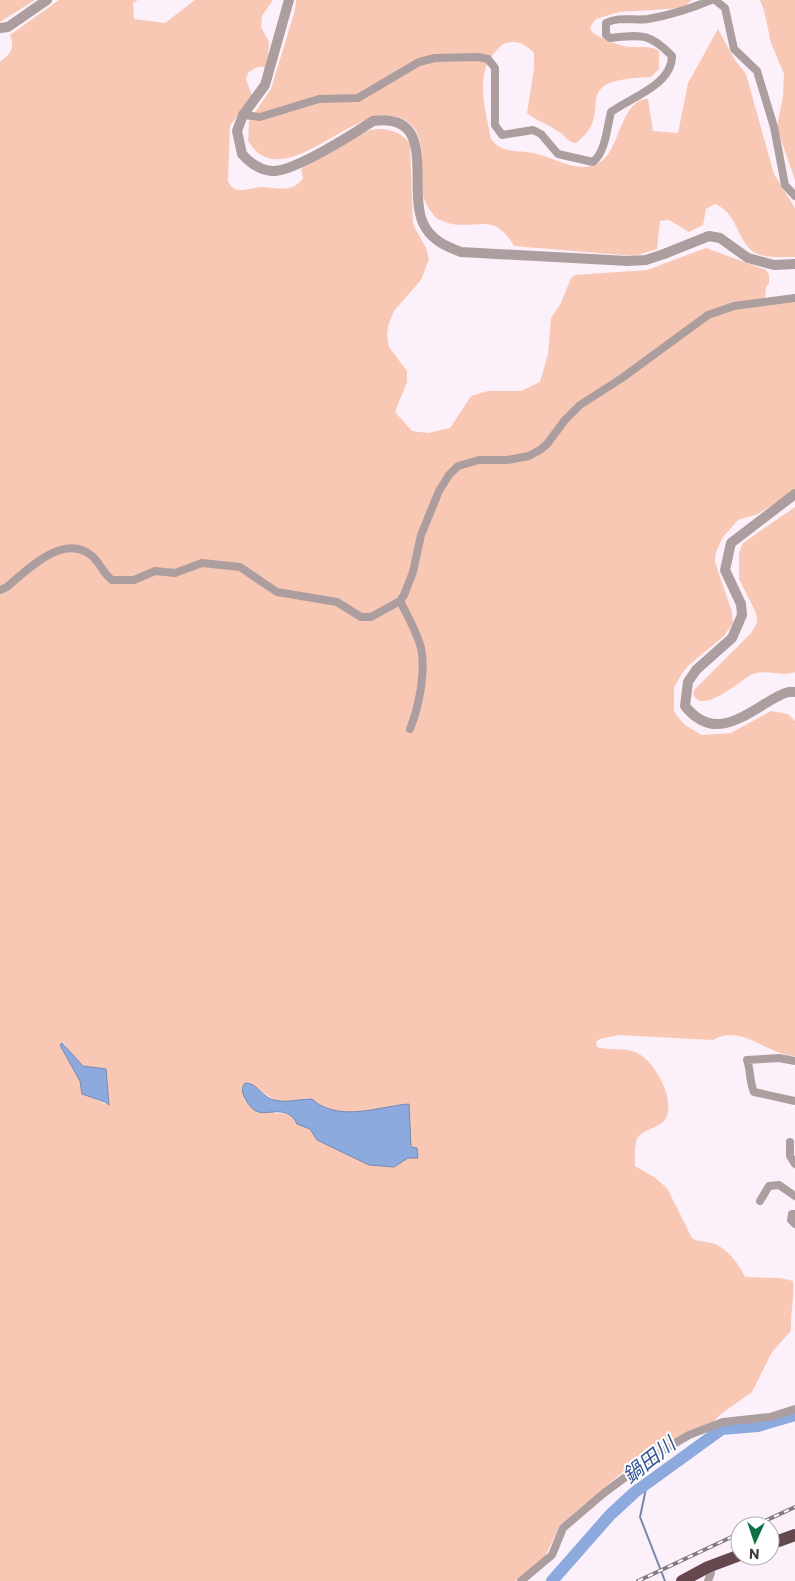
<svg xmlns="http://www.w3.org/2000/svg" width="795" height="1581" viewBox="0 0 795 1581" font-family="Commissioner,'Noto Sans JP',sans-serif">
  <rect width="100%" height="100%" fill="#fcf1fa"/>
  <path fill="#f9c8b5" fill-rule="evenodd" d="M0 0H35L0 22Z
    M59 0H138L133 3 134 19 165 23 195 0H273L262 16 261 27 269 42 267 67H257L248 73 246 79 252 95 230 126 228 181C235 197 250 187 263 187 278 188 293 193 303 178L301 169C320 158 348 138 368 131 382 126 402 131 410 144L413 224 426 248 429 259 421 280 394 311 388 326 387 336 389 347 407 371V382L395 412 412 431 428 433 450 428 471 396 488 391H521L540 382 548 354 551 318 561 303 571 278 575 275 647 270 706 248 766 270 769 275V283L766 287 765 299H795V490L758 514 738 520 723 537 716 552 715 562 732 612 733 623 724 636 689 665 682 673 674 688V711L677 716 685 725 702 735 731 733 771 711 788 714 795 721V1056C767 1055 741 1023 713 1040L619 1035 600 1039 596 1042 597 1047C609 1051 623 1047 635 1052 654 1059 674 1097 667 1116 662 1129 644 1127 637 1139 634 1146 635 1158 635 1166L654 1177 667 1188 692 1238C698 1242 704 1241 711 1243 726 1246 739 1264 745 1277L781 1278 793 1281C795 1297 790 1314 791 1331L772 1352 752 1392 721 1414 710 1425 660 1445 636 1461 560 1525 543 1561 515 1581H0V62C11 53 15 48 10 35ZM64 1043C75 1062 84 1070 106 1069L109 1105 82 1094 80 1081 60 1045ZM256 1086C266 1096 278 1104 293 1101 300 1100 306 1097 312 1099 316 1101 318 1104 322 1106 343 1115 372 1113 394 1105L411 1147 408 1158 394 1167 317 1138 310 1129 297 1124C292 1114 284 1112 275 1114Z
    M296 0H692L683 8 619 12 596 19 590 27 592 32C602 39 612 43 624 46 635 49 649 44 659 51V69L651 77C561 80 620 111 576 143 568 142 565 136 559 132 548 124 537 121 527 113L534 69V53C526 45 518 40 506 43 502 44 500 47 497 50 473 72 486 111 491 139 502 154 518 150 533 153 555 157 584 179 605 158 620 143 623 98 648 99L653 131 678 133 688 83 718 29 735 60 746 74 774 174 795 208V257C784 257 770 258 760 255 736 247 741 215 715 204L706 209 703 225 689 232 669 220 660 221 657 249 634 256 514 246C494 212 480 229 452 224 447 223 442 220 437 219 431 212 425 204 423 196 419 174 429 139 409 123 367 89 299 184 258 153 254 150 251 145 248 141L249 121 271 89 295 10Z
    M760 0H795V180L778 131V121L783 96 784 74 771 43 764 10Z
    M795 507V672C780 678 766 667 749 676 737 683 702 715 693 694L695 689 751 633 757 623 756 613 739 579V553L743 543Z"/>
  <path fill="#8daadf" stroke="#7687af" d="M62 1043 83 1066 106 1069 109 1105 105 1102 82 1094 80 1081 60 1045Z
    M245 1083C257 1083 261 1095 271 1099 285 1104 298 1099 311 1099 315 1100 317 1104 320 1105 348 1120 381 1106 409 1104L411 1147 417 1148 418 1158H408L394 1167 369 1165 317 1140 310 1129 297 1124C295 1119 291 1115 286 1113 268 1108 257 1122 245 1098 242 1092 241 1088 245 1083Z"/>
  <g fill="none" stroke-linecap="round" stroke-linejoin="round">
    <path stroke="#7687af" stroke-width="2" d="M647 1484 640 1517 665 1581"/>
    <path stroke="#8daadf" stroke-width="12" d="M552 1581 610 1515 635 1492 722 1429 758 1426 795 1415"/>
    <path stroke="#ac9d9f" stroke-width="8" d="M715 0 725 8 734 49 757 71 774 127 785 185 795 196
      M243 115 260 117 319 99 358 98 419 62 435 58 478 57 488 59 495 68V125L502 135 533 130 541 134 558 154 593 162C606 151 607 127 611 112 631 97 672 85 672 56 649 32 641 35 610 38L606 35V23C619 16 634 21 648 19 670 15 690 9 711 0
      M0 590 7 587C27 570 64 532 92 556 100 563 103 573 112 580H134L155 571 175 573 202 563 240 567 277 592 337 602 361 617H371L400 601 404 595 413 572 421 535 439 491 449 475 458 466 479 460H507L529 456 540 450 547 444 565 420 580 405 622 378 708 315 734 306 795 298
      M400 601C407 615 417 632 421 648 426 671 419 707 410 729
      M795 1061 779 1058 747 1060C751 1070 749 1081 754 1092L795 1101
      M790 1142V1156L795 1164
      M760 1201 769 1186 779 1185 795 1196
      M795 1214H792L791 1220 795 1224
      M708 1567 711 1573 708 1581
      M521 1581 552 1555 563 1528 604 1493 655 1455 689 1435 723 1422 770 1417 795 1409"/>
    <path stroke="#ac9d9f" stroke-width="10" d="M289 0 265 85 243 115 237 131 242 154C249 162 260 170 272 171 294 172 353 134 373 121 439 112 407 187 423 223 431 240 445 246 461 252L628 261 646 260 664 254 709 236 720 238 748 258 774 265 795 264
      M0 28 8 27 47 0
      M795 494 731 543 725 570 741 604 742 615 732 638 696 670 688 682 685 706C714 742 743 716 773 699 780 695 787 691 795 692"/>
    <path stroke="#64484e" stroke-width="12" d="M770 1544 795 1535
      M682 1581 708 1567 740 1555"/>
    <defs>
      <path id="rail" d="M754 1526 795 1507
        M638 1581 740 1533"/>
    </defs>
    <use href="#rail" stroke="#847a82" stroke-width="4"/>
    <use href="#rail" stroke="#fff" stroke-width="2" stroke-dasharray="5.5" stroke-linecap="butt"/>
  </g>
  <g text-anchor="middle" stroke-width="4" stroke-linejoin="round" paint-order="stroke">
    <g font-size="20" font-style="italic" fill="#335596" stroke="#fff">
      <text transform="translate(649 1460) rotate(-38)" y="7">鍋田川</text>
    </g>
  </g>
  <g transform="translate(755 1541) rotate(183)"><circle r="24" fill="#ffffff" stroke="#b3afb2"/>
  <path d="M0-4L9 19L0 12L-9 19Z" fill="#117046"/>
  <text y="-8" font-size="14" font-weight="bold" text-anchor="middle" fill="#40363e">N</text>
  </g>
</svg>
